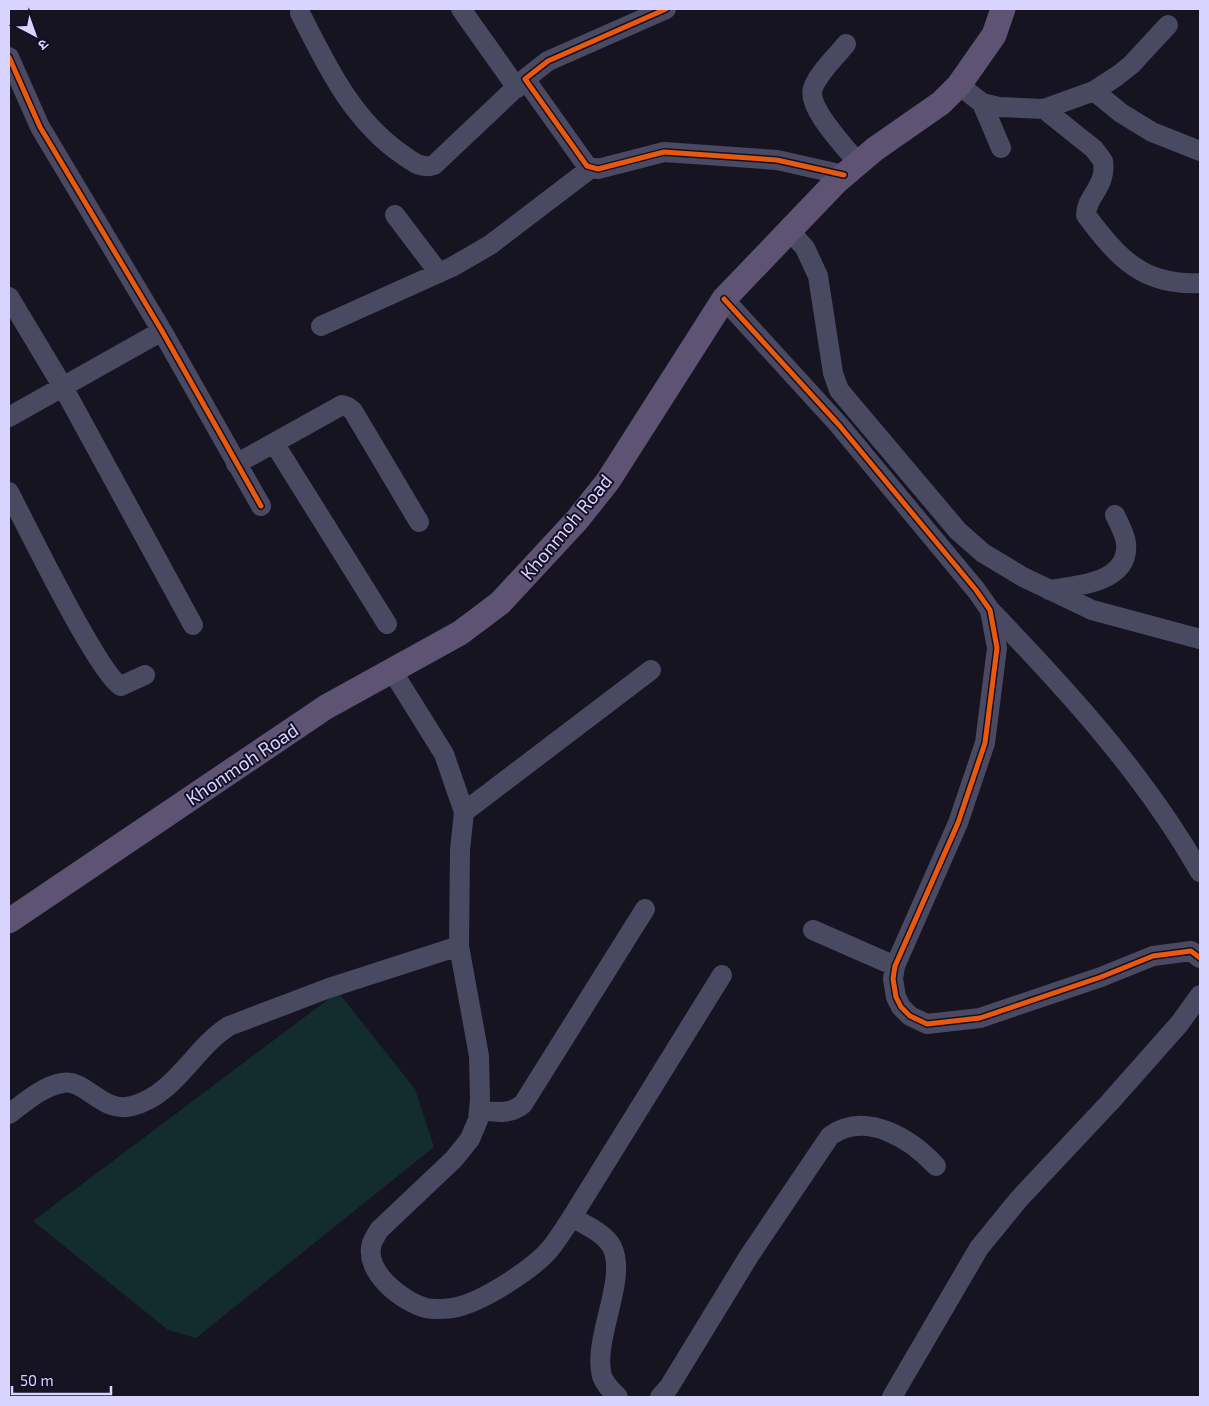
<svg xmlns="http://www.w3.org/2000/svg" width="1209" height="1406" viewBox="0 0 1209 1406" font-family="'Exo 2','Noto Sans Devanagari',sans-serif">
  <rect width="100%" height="100%" fill="#161421"/>
  <path fill="#132c2d" d="M338 992 415 1089 434 1147 196 1338 168 1330 33 1221Z"/>
  <g fill="none" stroke-linecap="round" stroke-linejoin="round">
    <path stroke="#4a4962" stroke-width="20" d="M461 9 517 88
      M666 9 548 61 525 79 587 166 598 169 664 152 777 160 844 175
      M300 13C327 66 352 120 403 155 413 162 421 169 434 165L525 79
      M846 44C836 57 819 72 813 88 806 107 846 148 858 163
      M9 57 40 127 162 331 261 506
      M959 85 982 103 999 107 1044 109 1094 91 1117 76 1131 65 1168 25
      M1094 91 1121 113 1152 132 1200 151
      M982 103 1001 148
      M1044 109 1094 149 1103 161C1107 187 1086 196 1086 215 1118 258 1143 286 1200 283
      M395 215 439 273
      M790 231 805 248 818 276 833 373 839 390 958 531 983 553 1023 577 1092 610 1200 639
      M9 297 63 387 193 625
      M724 299 839 425 976 590 990 610 997 648 985 743 958 823 895 966 893 979 896 997 901 1007 910 1016 927 1024 980 1018 1101 977 1153 956 1191 951 1200 958
      M321 326 452 267 490 245 591 168
      M9 417 162 331
      M274 443 387 624
      M236 464 342 405 348 407 353 411 419 522
      M9 492C25 523 99 675 121 686L145 675
      M1049 590C1076 586 1130 583 1126 543 1125 534 1119 524 1115 515
      M990 610C1068 691 1144 774 1200 872
      M391 669 444 754 464 812 460 850 459 946 479 1056 480 1100 478 1120 470 1139 454 1159 379 1230C377 1234 374 1238 372 1243 363 1272 403 1302 426 1308 435 1310 452 1309 461 1306 486 1299 533 1269 550 1249 558 1239 565 1228 572 1217L722 975
      M464 812 651 670
      M813 930 895 966
      M479 1110C496 1112 510 1115 523 1104L645 909
      M9 1114C24 1103 43 1086 62 1083 86 1078 101 1114 132 1106 175 1095 194 1048 229 1026L329 988 459 946
      M572 1217C585 1225 605 1233 612 1247 628 1279 592 1340 602 1376 605 1385 612 1391 618 1397
      M660 1397 669 1387 749 1256 830 1136C866 1110 911 1139 936 1166
      M892 1397 979 1248 1019 1199 1110 1102 1180 1023 1200 995"/>
    <path stroke="#5e5373" stroke-width="25" d="M9 921 326 707 460 633 500 603 577 520 608 481 724 299 836 182 875 149 941 103 959 85 994 35 1003 9"/>
    <defs>
      <path id="cycleway" d="M666 9 548 61 525 79 587 166 598 169 664 152 777 160 844 175
        M9 57 40 127 162 331 261 506
        M724 299 839 425 976 590 990 610 997 648 985 743 958 823 895 966 893 979 896 997 901 1007 910 1016 927 1024 980 1018 1101 977 1153 956 1191 951 1200 958"/>
    </defs>
    <use href="#cycleway" stroke="#130f26" stroke-width="8"/>
    <use href="#cycleway" stroke="#e8590c" stroke-width="5"/>
  </g>
  <g text-anchor="middle" stroke-width="4" stroke-linejoin="round" paint-order="stroke">
    <g font-size="19" fill="#d9d4ff" stroke="#130f26">
      <text transform="translate(566 527) rotate(-50)" y="7">Khonmoh Road</text>
      <text transform="translate(242 764) rotate(-34)" y="7">Khonmoh Road</text>
    </g>
  </g>
  <rect width="1209" height="1406" fill="none" stroke="#d9d4ff" stroke-width="20"/>
  <g transform="translate(35 35) rotate(139)" stroke="#130f26" stroke-width="4" paint-order="stroke">
  <path d="M0-4L9 19L0 12L-9 19Z" fill="#d9d4ff"/>
  <text y="-8" font-size="14" font-weight="bold" text-anchor="middle" fill="#d9d4ff">उ</text>
  </g>
  <path d="M12 1386v8h99v-8" fill="none" stroke="#d9d4ff" stroke-width="2.5"/>
  <text x="20" y="1386" font-size="15" fill="#d9d4ff" stroke="#130f26" stroke-width="4" paint-order="stroke">50 m</text>
</svg>
